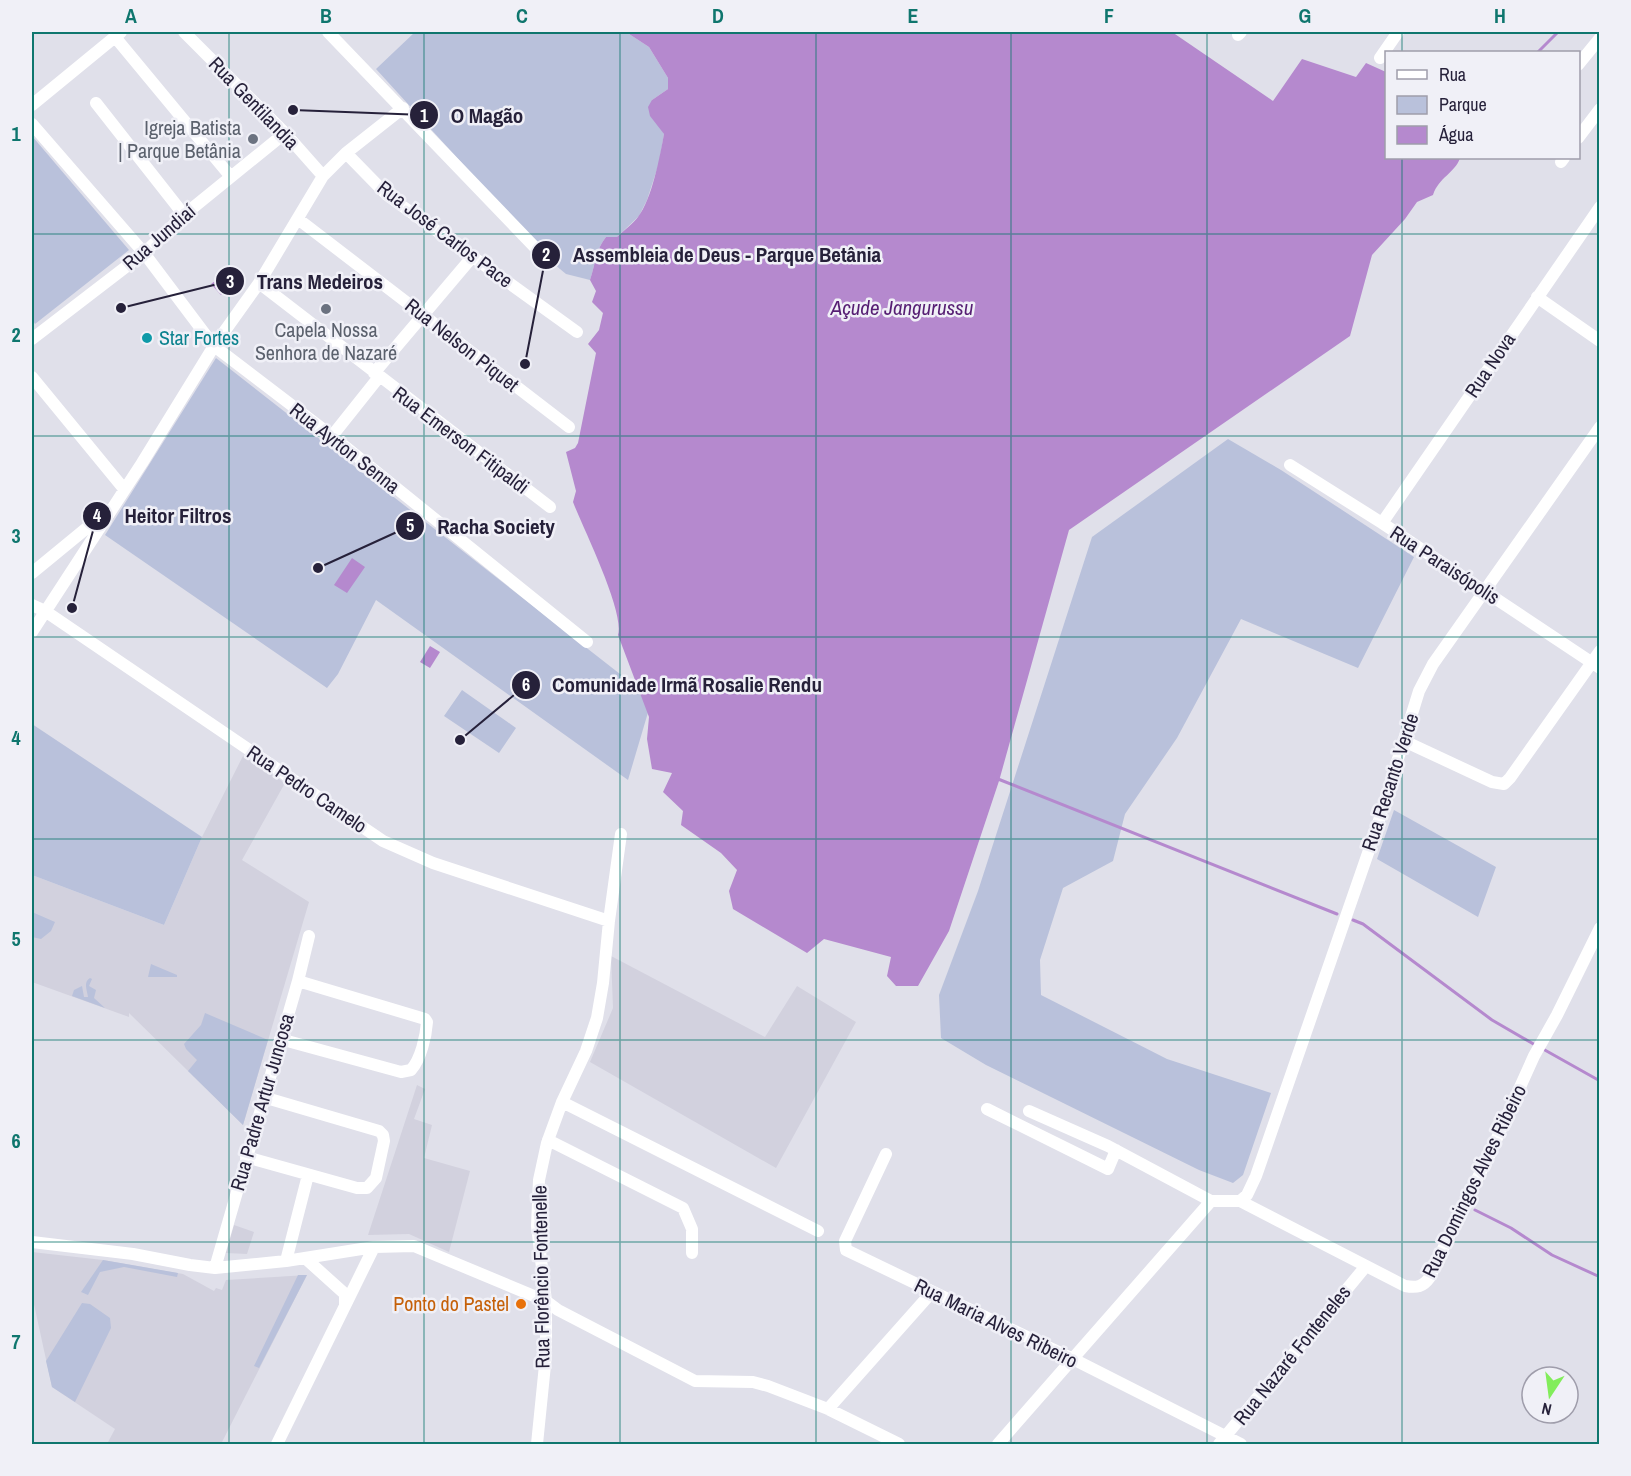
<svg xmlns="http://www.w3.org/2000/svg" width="1631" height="1476" viewBox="0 0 1631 1476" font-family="'Archivo Narrow',sans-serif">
  <rect width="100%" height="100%" fill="#e0e0ea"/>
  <path fill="#d2d1de" d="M243 756 285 783 242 860 309 902 243 1125 129 1013V1017L32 982V875L164 925 202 837Z
    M611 956 765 1037 797 986 856 1022 776 1168 590 1062 613 1008Z
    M417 1085 425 1089 414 1119 432 1125 424 1158 470 1171 449 1252 409 1234 368 1235Z
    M234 1225 254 1232 247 1254 226 1253Z
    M32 1252 103 1260 183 1274 214 1291 216 1288 222 1290 226 1280 307 1275 221 1444H107L115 1429 52 1387 32 1295Z"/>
  <path fill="#b9c1db" d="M415 32H626L649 47 668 78V89L652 100 664 134 659 163 647 200 639 216 617 237H606C596 249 595 265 590 280L566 274 554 264 376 69Z
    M32 136 129 250 35 324 32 319Z
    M216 358 652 699 628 780 376 600 338 674 327 688 105 535Z
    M1228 439 1281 470 1414 557 1358 668 1241 619 1177 738 1125 814 1113 861 1063 888 1040 960 1041 995 1167 1059 1271 1093 1243 1175 1233 1183 1199 1170 986 1065 941 1038 939 995 978 891 1092 537Z
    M462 690 516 728 499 753 444 716Z
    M32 724 202 837 164 925 32 875Z
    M1394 810 1496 867 1478 917 1377 859Z
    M32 912 55 922 51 931 41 939 32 937Z
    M151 964 177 975V977H148Z
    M90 978 92 979 89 986 96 990 94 998 105 1008 72 996 74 990 82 986 84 997H88C87 990 83 982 90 978Z
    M205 1013 268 1040 243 1125 188 1071 197 1060 186 1049 184 1044 201 1025Z
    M103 1260 178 1273 177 1277 124 1267 100 1272 88 1295 81 1292Z
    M298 1275H307L259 1368 254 1366Z
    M82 1303 90 1304 110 1318 111 1328 75 1402 52 1387 46 1361Z"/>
  <path fill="#b589ce" d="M626 32H1172L1273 101 1302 59 1356 77 1366 63 1386 72V158H1460C1455 173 1439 177 1433 195L1417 202 1405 219 1372 255 1350 336 1069 530 999 781 949 931 918 986H896L887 976 891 957 824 939 807 953 733 909 729 891 737 870 721 853 681 825 683 811 663 792 672 773 652 769 647 739 649 717 618 635C625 612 583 528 573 502L576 491 566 452 575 448 578 443 596 353 588 344 599 330 603 313 592 302 596 291 590 280C595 265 596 249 606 237H617C624 230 633 224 638 217 652 199 660 156 664 134L650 116 648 107 652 100 668 89V78L649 47Z
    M219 278 228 289 221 295 211 284Z
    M352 558 365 567 347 593 334 585Z
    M430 646 440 652 430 668 420 662Z"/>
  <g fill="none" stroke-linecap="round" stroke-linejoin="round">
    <path stroke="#b589ce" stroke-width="3" d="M1538 52 1558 32
      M998 779 1337 914
      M1353 920 1363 924 1492 1020 1537 1046
      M1543 1049 1600 1081
      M1475 1210 1511 1228 1552 1255 1600 1277"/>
    <path stroke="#fff" stroke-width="12" d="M184 32 285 133 323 176
      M328 32 548 261
      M1238 35 1241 32
      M115 37 231 177
      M1380 58 1398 32
      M1578 65 1600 38
      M96 103 184 215
      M32 105 121 32
      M32 124 144 253 214 346 332 436 587 642
      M1578 138 1600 109
      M346 153 387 195 577 332
      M1561 162 1564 158
      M298 219 569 427
      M259 283 550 507
      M1537 297 1600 341
      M32 339 144 253 184 215 285 133
      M374 373 473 256
      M32 377 124 489
      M332 436 379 377
      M1290 465 1382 523 1600 668
      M1382 523 1600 207
      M32 573 105 513
      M32 605 45 611 383 841 433 863 609 921
      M32 632 142 463 214 346 259 283 323 176 346 153 403 108
      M1404 741 1492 782 1504 784 1510 778 1600 651
      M280 1039 401 1072 411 1070C421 1059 426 1036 427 1022L425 1019 298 981
      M562 1102 818 1231
      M987 1109 1108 1169 1116 1150
      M1029 1111 1108 1146 1211 1201
      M548 1140 683 1208 692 1229V1253
      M886 1154 845 1241 846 1250 1073 1359 1241 1444
      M246 1157 357 1188H367L376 1178 384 1141 383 1135 379 1131 263 1097
      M1211 1201H1240L1247 1195 1256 1176 1376 830 1419 691 1433 664 1600 427
      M1240 1201 1405 1286C1417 1288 1423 1287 1430 1277L1462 1208 1488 1158 1534 1056 1557 1015 1600 928
      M32 1242 133 1254 190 1265 215 1268 286 1261 374 1247 414 1246 546 1301 558 1310 695 1381 753 1382 768 1386 828 1409 899 1444
      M305 1258 345 1294V1306
      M286 1261 308 1175
      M215 1268 298 981 309 936
      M828 1409 932 1292
      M277 1444 374 1247
      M537 1444 546 1355V1301L537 1226 539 1180 547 1143 562 1102 586 1051 597 1018 603 983 609 921 621 834
      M998 1444 1211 1201
      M1219 1444 1366 1266"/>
  </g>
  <path fill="none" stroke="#0f766e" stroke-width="1.5" stroke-opacity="0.55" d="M229 32V1444M424 32V1444M620 32V1444M816 32V1444M1011 32V1444M1207 32V1444M1402 32V52M1402 158V1444M32 234H1600M32 436H1600M32 637H1600M32 839H1600M32 1040H1600M32 1242H1600"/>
  <g fill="#6b7280" stroke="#f0f0f7" stroke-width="2">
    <circle cx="253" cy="139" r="6"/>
    <circle cx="326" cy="309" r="6"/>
  </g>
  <circle fill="#0f9aa8" stroke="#f0f0f7" stroke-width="2" cx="147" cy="338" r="6"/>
  <circle fill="#e8710a" stroke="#f0f0f7" stroke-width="2" cx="521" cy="1304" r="6"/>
  <g text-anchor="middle" stroke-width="5" stroke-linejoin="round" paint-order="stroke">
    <g font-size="20" fill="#26213a" stroke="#f0f0f7">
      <text transform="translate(254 103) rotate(46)" y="7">Rua Gentilandia</text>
      <text transform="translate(445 234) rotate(37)" y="7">Rua José Carlos Pace</text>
      <text transform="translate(159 237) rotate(-41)" y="7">Rua Jundiaí</text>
      <text transform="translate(462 345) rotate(38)" y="7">Rua Nelson Piquet</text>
      <text transform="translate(1490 365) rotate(-56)" y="7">Rua Nova</text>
      <text transform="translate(461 440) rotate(37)" y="7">Rua Emerson Fitipaldi</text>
      <text transform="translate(345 448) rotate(38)" y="7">Rua Ayrton Senna</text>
      <text transform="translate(1445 565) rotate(33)" y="7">Rua Paraisópolis</text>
      <text transform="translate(1390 782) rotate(-72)" y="7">Rua Recanto Verde</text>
      <text transform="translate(307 789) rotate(34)" y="7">Rua Pedro Camelo</text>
      <text transform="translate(262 1102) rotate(-74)" y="7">Rua Padre Artur Juncosa</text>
      <text transform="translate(1474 1181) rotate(-64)" y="7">Rua Domingos Alves Ribeiro</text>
      <text transform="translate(541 1277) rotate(-91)" y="7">Rua Florêncio Fontenelle</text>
      <text transform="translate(996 1323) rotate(26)" y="7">Rua Maria Alves Ribeiro</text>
      <text transform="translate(1292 1355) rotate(-51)" y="7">Rua Nazaré Fonteneles</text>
    </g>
    <g font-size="20" fill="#5b616d" stroke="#f0f0f7" text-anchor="end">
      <text x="241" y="135">Igreja Batista<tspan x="241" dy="23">| Parque Betânia</tspan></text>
      <text x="326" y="337" text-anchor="middle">Capela Nossa<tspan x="326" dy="23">Senhora de Nazaré</tspan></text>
    </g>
    <g font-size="20" fill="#0d838f" stroke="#f0f0f7" text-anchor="start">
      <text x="159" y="345">Star Fortes</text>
    </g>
    <g font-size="20" fill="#c56008" stroke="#f0f0f7" text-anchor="end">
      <text x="509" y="1311">Ponto do Pastel</text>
    </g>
    <g font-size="21" font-style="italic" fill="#561e73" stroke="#f0f0f7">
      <text x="902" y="315">Açude Jangurussu</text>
    </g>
  </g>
  <path fill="none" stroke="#26213a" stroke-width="2" d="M293 110L424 115M525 364L546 255M121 308L230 281M72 608L97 516M318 568L410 526M460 740L526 685"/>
  <g fill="#26213a" stroke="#f0f0f7" stroke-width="2">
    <circle cx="293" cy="110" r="6"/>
    <circle cx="525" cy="364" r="6"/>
    <circle cx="121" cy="308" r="6"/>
    <circle cx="72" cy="608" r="6"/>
    <circle cx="318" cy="568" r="6"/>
    <circle cx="460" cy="740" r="6"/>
    <circle cx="424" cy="115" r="15"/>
    <circle cx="546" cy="255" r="15"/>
    <circle cx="230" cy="281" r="15"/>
    <circle cx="97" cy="516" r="15"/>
    <circle cx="410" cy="526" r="15"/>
    <circle cx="526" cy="685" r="15"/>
  </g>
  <g font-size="18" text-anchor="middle" font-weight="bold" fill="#fff">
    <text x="424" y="122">1</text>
    <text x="546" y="261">2</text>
    <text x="230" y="288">3</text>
    <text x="97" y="522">4</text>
    <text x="410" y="532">5</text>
    <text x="526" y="691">6</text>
  </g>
  <g font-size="21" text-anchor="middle" font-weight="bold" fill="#26213a" stroke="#f0f0f7" stroke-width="5" stroke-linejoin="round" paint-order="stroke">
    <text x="487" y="123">O Magão</text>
    <text x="727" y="262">Assembleia de Deus - Parque Betânia</text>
    <text x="320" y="289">Trans Medeiros</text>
    <text x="178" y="523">Heitor Filtros</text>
    <text x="496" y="534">Racha Society</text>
    <text x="687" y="692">Comunidade Irmã Rosalie Rendu</text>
  </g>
  <rect width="1631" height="1476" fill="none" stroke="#f0f0f7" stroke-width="66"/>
  <rect x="1385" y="51" width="195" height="108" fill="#f0f0f7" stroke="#9f9dab" stroke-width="1.5"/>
  <rect x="1397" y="70" width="30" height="9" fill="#ffffff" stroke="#9f9dab" stroke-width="1.5"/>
  <text x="1439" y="81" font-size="18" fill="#26213a">Rua</text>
  <rect x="1397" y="96" width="30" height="18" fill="#b9c1db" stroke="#9f9dab" stroke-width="1.5"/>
  <text x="1439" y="111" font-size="18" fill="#26213a">Parque</text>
  <rect x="1397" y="126" width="30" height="18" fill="#b589ce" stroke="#9f9dab" stroke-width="1.5"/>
  <text x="1439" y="141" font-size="18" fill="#26213a">Água</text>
  <g transform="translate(1550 1395) rotate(193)"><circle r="28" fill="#f0f0f7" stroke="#9f9dab" stroke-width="1.5"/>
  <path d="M0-4.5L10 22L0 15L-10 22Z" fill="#82ed5b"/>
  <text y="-9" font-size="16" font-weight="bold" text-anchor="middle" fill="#26213a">N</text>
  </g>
  <rect x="33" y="33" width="1565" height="1410" fill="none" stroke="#0f766e" stroke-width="2"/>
  <g font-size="20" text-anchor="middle" font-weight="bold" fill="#0f766e">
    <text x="131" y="23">A</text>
    <text x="326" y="23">B</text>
    <text x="522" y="23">C</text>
    <text x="718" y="23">D</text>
    <text x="913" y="23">E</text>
    <text x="1109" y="23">F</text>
    <text x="1305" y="23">G</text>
    <text x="1500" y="23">H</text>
    <text x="16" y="141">1</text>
    <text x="16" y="342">2</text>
    <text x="16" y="543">3</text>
    <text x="16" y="745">4</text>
    <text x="16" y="946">5</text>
    <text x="16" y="1148">6</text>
    <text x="16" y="1349">7</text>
  </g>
</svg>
